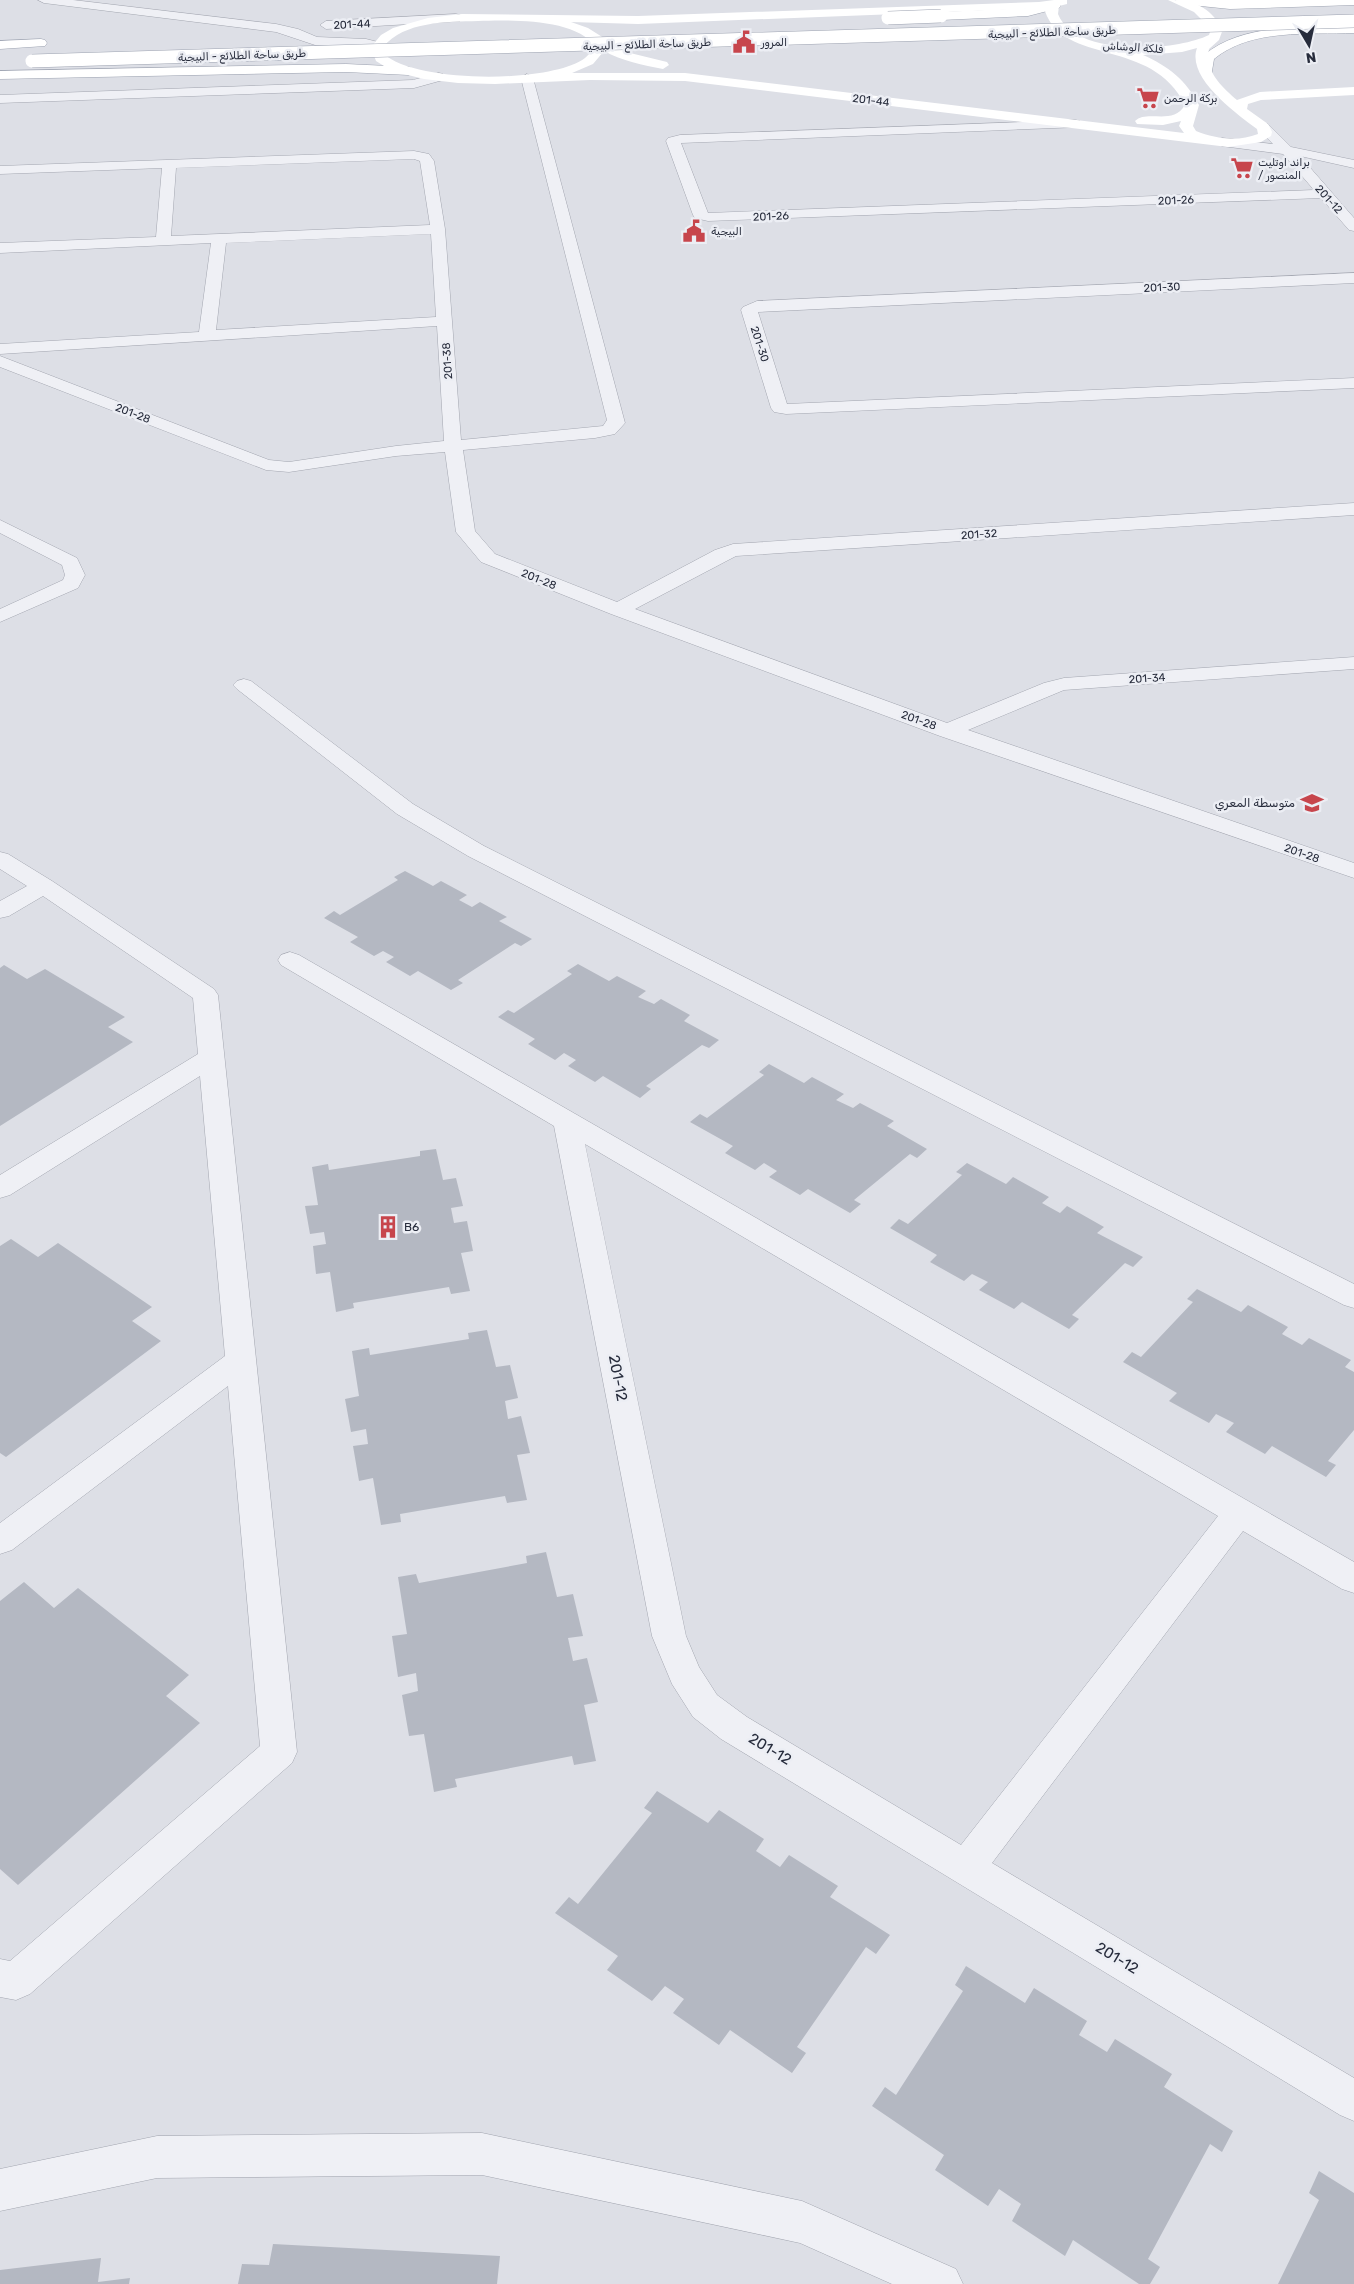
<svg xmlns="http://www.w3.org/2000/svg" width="1354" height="2284" viewBox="0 0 1354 2284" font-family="Rubik,Vazirmatn,sans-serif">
  <rect width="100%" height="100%" fill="#dddfe6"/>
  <path fill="#b4b8c2" d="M405 871 433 886 441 881 467 895 459 900 472 907 480 902 507 917 499 921 532 939 521 946 515 943 458 980 463 983 451 990 418 971 410 976 386 962 394 957 383 951 374 956 350 942 358 937 324 918 334 911 340 915 398 880 394 877Z
    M578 964 609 981 617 976 646 991 638 997 654 1004 661 999 690 1015 684 1021 719 1040 709 1048 702 1045 646 1086 651 1089 640 1098 603 1076 595 1082 568 1066 576 1060 564 1053 555 1060 528 1044 535 1039 498 1017 508 1010 514 1013 572 974 567 971Z
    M4 965 27 979 45 969 125 1017 108 1027 133 1042 0 1126V968Z
    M769 1064 804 1083 812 1077 844 1094 836 1100 853 1108 860 1103 894 1121 887 1126 927 1149 917 1158 910 1154 854 1200 861 1204 850 1213 808 1189 800 1195 769 1177 777 1171 764 1163 755 1170 725 1153 733 1146 690 1122 700 1114 707 1118 764 1075 759 1072Z
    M436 1149 443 1180 456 1178 463 1206 451 1208 454 1223 467 1221 473 1251 461 1253 470 1291 451 1294 449 1287 353 1303 354 1308 336 1312 330 1272 316 1274 313 1246 326 1244 324 1232 310 1234 305 1206 318 1205 312 1167 328 1164 329 1170 420 1156V1151Z
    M967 1163 1006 1184 1013 1177 1049 1197 1042 1203 1060 1213 1067 1206 1104 1227 1097 1233 1143 1257 1133 1267 1125 1263 1072 1315 1079 1319 1069 1329 1022 1302 1014 1309 979 1290 988 1282 972 1274 964 1281 930 1262 937 1255 890 1228 899 1219 908 1224 962 1175 956 1172Z
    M11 1239 38 1257 58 1243 152 1307 132 1321 161 1341 6 1457 0 1453V1246Z
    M1197 1289 1241 1312 1248 1305 1288 1327 1282 1334 1302 1345 1309 1338 1351 1360 1345 1367 1354 1372V1430L1328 1461 1336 1465 1326 1477 1272 1446 1265 1454 1226 1432 1234 1423 1216 1414 1209 1423 1169 1401 1177 1393 1123 1362 1132 1352 1141 1357 1193 1302 1187 1299Z
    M487 1330 496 1367 510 1365 518 1398 505 1401 508 1419 521 1416 530 1453 517 1455 527 1500 507 1503 505 1496 400 1514 401 1522 381 1525 373 1478 359 1481 353 1446 368 1444 366 1429 351 1432 345 1399 359 1396 352 1351 369 1348 370 1355 469 1339 468 1333Z
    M546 1552 557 1597 573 1594 583 1636 568 1638 573 1661 587 1658 598 1702 584 1705 596 1761 574 1765 572 1756 455 1779 457 1787 434 1792 424 1734 409 1736 402 1695 418 1691 416 1673 398 1677 392 1636 407 1634 398 1577 416 1574 419 1583 527 1563 526 1556Z
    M24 1582 54 1608 78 1588 189 1675 166 1696 200 1723 18 1885 0 1869V1601Z
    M657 1791 708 1823 719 1810 764 1839 756 1851 780 1867 789 1855 838 1886 830 1897 890 1935 876 1954 866 1947 797 2047 806 2053 792 2073 730 2030 719 2045 673 2013 684 1999 665 1986 652 2001 607 1970 618 1956 555 1913 569 1897 578 1904 652 1813 644 1808Z
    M966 1966 1025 2003 1034 1988 1087 2021 1079 2035 1107 2052 1115 2039 1172 2074 1164 2087 1233 2131 1222 2152 1210 2144 1148 2259 1160 2267 1150 2284H1139L1073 2240 1065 2256 1012 2221 1021 2204 999 2189 988 2206 935 2170 944 2155 872 2106 885 2087 896 2095 963 1991 955 1985Z
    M1319 2171 1354 2193V2284H1278L1319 2200 1309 2193Z
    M273 2244 500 2256 497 2284H238L242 2264 269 2265Z
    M101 2258 98 2282 130 2278 129 2284H0V2270Z"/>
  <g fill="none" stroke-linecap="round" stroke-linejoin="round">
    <defs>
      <path id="minor" d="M439 73 443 74 445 77 443 80 414 88 0 103V95L413 80Z
        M527 74 533 78 625 423 615 434 595 438 463 450 475 531 495 554 617 602 715 550 733 544 1354 503V515L736 556 635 609 947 723 1044 683 1064 678 1354 657V669L1064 690 968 730 1354 863V878L940 736 611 614 481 562 456 532 445 452 396 456 289 472 266 470 0 367V356L269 460 289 462 396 446 444 441 437 326 0 354V344L199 332 211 243 0 253V243L156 237 162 168 0 174V166L414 151 429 154 434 161 445 229 461 440 603 426 607 420 521 78ZM414 159 420 161 430 225 171 236 176 168ZM431 234 436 317 216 330 226 243Z
        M1075 120 1080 121 1082 124 1080 127 681 143 708 213 1314 190 1283 154 1222 146 1215 142 1222 138 1273 144 1256 127 1263 123 1268 124 1291 147 1354 160V168L1300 156 1354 218V231L1349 230 1321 198 708 221 695 218 693 215 666 141 668 138 680 135Z
        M1354 273V283L758 312 787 404 1354 378V388L786 414 774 412 771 408 741 310 743 307 757 301Z
        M0 520 77 558 85 575 78 588 0 622V609L63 580 65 575 62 565 0 533Z
        M244 679 251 681 413 804 484 846 1354 1284V1308L1344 1305 468 856 397 814 237 689 233 685 237 681Z
        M0 852 8 854 52 881 214 989 218 995 297 1752 292 1763 30 1994 16 2000 0 1997V1959L10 1961 260 1746 228 1386 12 1550 0 1554V1523L225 1356 200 1076 10 1195 0 1198V1175L198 1054 193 998 43 896 9 916 0 918V901L27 886 0 869Z
        M290 952 299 955 1354 1562V1593L1342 1589 1243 1531 992 1863 1354 2078V2121L1340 2115 721 1739 693 1717 672 1684 652 1636 554 1126 281 965 278 960 281 955ZM585 1144 1218 1516 961 1845 747 1717 717 1695 699 1667 686 1636Z
        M482 2133 802 2201 956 2269 963 2284H892L800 2243 482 2175 157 2178 0 2211V2169L157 2136Z"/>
      <path id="tertiary" d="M38 0H73L276 24 298 29 317 37 366 39 378 42 383 49 377 53 366 47 315 45 276 32 44 3Z
        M456 14 460 15V21L326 29 320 25 326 21Z"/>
      <path id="primary" d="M1176 0H1354V5L1230 9 1181 4 1177 3Z
        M1055 2 1061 6 1059 8 1028 16 941 20 935 16 941 12 1028 8Z
        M1354 25V33C1309 35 1251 28 1214 59L1211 77 1207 78 1201 74 1204 55C1244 22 1305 28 1354 25Z
        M41 39 45 40 47 43 45 46 0 49V41Z
        M346 64 409 67 415 71 409 75 346 72 0 79V71Z"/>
    </defs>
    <use href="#minor" stroke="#a3a6b0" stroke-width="1"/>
    <use href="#tertiary" stroke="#a3a6b0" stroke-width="1"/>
    <use href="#primary" stroke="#9da3b1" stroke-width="1"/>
    <use href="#minor" fill="#eff0f5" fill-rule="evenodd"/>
    <use href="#tertiary" fill="#eff0f5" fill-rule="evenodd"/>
    <path fill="#fff" fill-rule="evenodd" d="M1054 0H1067V4L1059 6 1058 14C1075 57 1174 52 1209 35L1211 29 1194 12 1168 0C1195 0 1208 6 1223 29L1219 40 1209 49C1204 71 1222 87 1237 100L1260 92 1354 87V95L1261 100 1248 104 1247 109 1268 124 1272 132 1271 136 1261 142 1228 147 685 81 590 80 495 84 458 83 424 79 392 71 376 61 371 47 381 35 393 28 428 18 462 14 638 16 1039 2ZM1047 8 1045 11C1063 66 1152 37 1185 105 1173 126 1147 109 1135 121L1137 124 1163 125 1181 121 1179 126 1184 133 685 73H572L593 64 604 51C622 61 643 65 663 69L669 65 667 62 626 52 588 28 571 22 638 24ZM478 21C508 20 577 18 595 47 592 50 588 56 585 58 550 84 415 83 384 54L383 47C405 21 446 22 478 21ZM1197 48C1186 78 1237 114 1257 129L1258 134C1238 142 1216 139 1196 131L1193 126 1199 105C1186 80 1168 66 1143 55L1182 52Z"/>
    <use href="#primary" fill="#fff" fill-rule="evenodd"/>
    <defs>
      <path id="primary-bridge" d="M888 18 941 16
        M32 61 1354 21"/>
    </defs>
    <use href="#primary-bridge" stroke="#9da3b1" stroke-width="14" stroke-linecap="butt"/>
    <use href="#primary-bridge" stroke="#fff" stroke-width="13"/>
  </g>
  <defs>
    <symbol id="civic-bare" viewBox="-9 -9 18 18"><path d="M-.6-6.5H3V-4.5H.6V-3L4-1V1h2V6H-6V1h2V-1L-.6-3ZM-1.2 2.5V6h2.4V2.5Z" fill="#c7454c" stroke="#eceef4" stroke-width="2.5" paint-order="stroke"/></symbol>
    <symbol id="supermarket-bare" viewBox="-9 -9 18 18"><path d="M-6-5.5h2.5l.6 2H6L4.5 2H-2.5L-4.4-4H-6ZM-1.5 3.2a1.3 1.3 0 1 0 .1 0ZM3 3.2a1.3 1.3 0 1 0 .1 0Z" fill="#c7454c" stroke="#eceef4" stroke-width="2.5" paint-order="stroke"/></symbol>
    <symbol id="school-bare" viewBox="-9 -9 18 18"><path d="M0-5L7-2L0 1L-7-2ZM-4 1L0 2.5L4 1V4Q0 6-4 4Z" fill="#c7454c" stroke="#eceef4" stroke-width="2.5" paint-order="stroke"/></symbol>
    <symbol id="building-bare" viewBox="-9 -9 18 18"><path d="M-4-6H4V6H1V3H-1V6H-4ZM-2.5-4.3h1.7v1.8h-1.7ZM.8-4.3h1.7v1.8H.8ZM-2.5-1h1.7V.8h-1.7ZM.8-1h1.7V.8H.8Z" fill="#c7454c" stroke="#eceef4" stroke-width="2.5" paint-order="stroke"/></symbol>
  </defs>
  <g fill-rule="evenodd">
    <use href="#civic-bare" x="728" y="26" width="32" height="32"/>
    <use href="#supermarket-bare" x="1132" y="82" width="32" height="32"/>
    <use href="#supermarket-bare" x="1226" y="152" width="32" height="32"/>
    <use href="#civic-bare" x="678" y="215" width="32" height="32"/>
    <use href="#school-bare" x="1296" y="787" width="32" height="32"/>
    <use href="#building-bare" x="372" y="1211" width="32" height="32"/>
  </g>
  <g text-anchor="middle" stroke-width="5" stroke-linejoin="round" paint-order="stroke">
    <g font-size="11" fill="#272c3c" stroke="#eceef4">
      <text transform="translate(352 24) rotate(-3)" y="4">201-44</text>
      <text transform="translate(1052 32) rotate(-2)" y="4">طريق ساحة الطلائع - البيجية</text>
      <text transform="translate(647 44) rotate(-2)" y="4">طريق ساحة الطلائع - البيجية</text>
      <text transform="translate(1133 47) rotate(4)" y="4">فلكة الوشاش</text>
      <text transform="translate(242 55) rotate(-2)" y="4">طريق ساحة الطلائع - البيجية</text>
      <text transform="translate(871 100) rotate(7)" y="4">201-44</text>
      <text transform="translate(1329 199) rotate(48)" y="4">201-12</text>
      <text transform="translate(1176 200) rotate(-2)" y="4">201-26</text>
      <text transform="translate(771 216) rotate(-2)" y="4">201-26</text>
      <text transform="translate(1162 287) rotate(-3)" y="4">201-30</text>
      <text transform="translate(760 344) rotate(72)" y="4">201-30</text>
      <text transform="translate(447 361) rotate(-94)" y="4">201-38</text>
      <text transform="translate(133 413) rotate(21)" y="4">201-28</text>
      <text transform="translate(979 534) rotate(-4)" y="4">201-32</text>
      <text transform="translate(539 579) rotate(22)" y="4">201-28</text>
      <text transform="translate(1147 678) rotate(-4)" y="4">201-34</text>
      <text transform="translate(919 720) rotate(20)" y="4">201-28</text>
      <text transform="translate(1302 853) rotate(19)" y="4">201-28</text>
    </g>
    <g font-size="11" fill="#272c3c" stroke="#eceef4" text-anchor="start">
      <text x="761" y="46">المرور</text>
      <text x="1164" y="102">بركة الرحمن</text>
      <text x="1258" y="166">براند اوتليت<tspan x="1258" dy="13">/ المنصور</tspan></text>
      <text x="711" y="235">البيجية</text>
    </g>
    <g font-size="12" fill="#272c3c" stroke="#eceef4" text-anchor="end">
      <text x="1295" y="807">متوسطة المعري</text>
      <text x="404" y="1231" text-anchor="start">B6</text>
    </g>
    <g font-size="15" fill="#272c3c" stroke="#eceef4">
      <text transform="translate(618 1378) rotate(79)" y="5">201-12</text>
      <text transform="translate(770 1749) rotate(31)" y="5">201-12</text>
      <text transform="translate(1117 1958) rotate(31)" y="5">201-12</text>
    </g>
  </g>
  <g transform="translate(1309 45) rotate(171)" stroke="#eceef4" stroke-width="4" paint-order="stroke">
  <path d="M0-4L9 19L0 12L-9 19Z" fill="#272c3c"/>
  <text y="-8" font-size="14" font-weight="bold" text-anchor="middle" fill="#272c3c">N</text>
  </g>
</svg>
